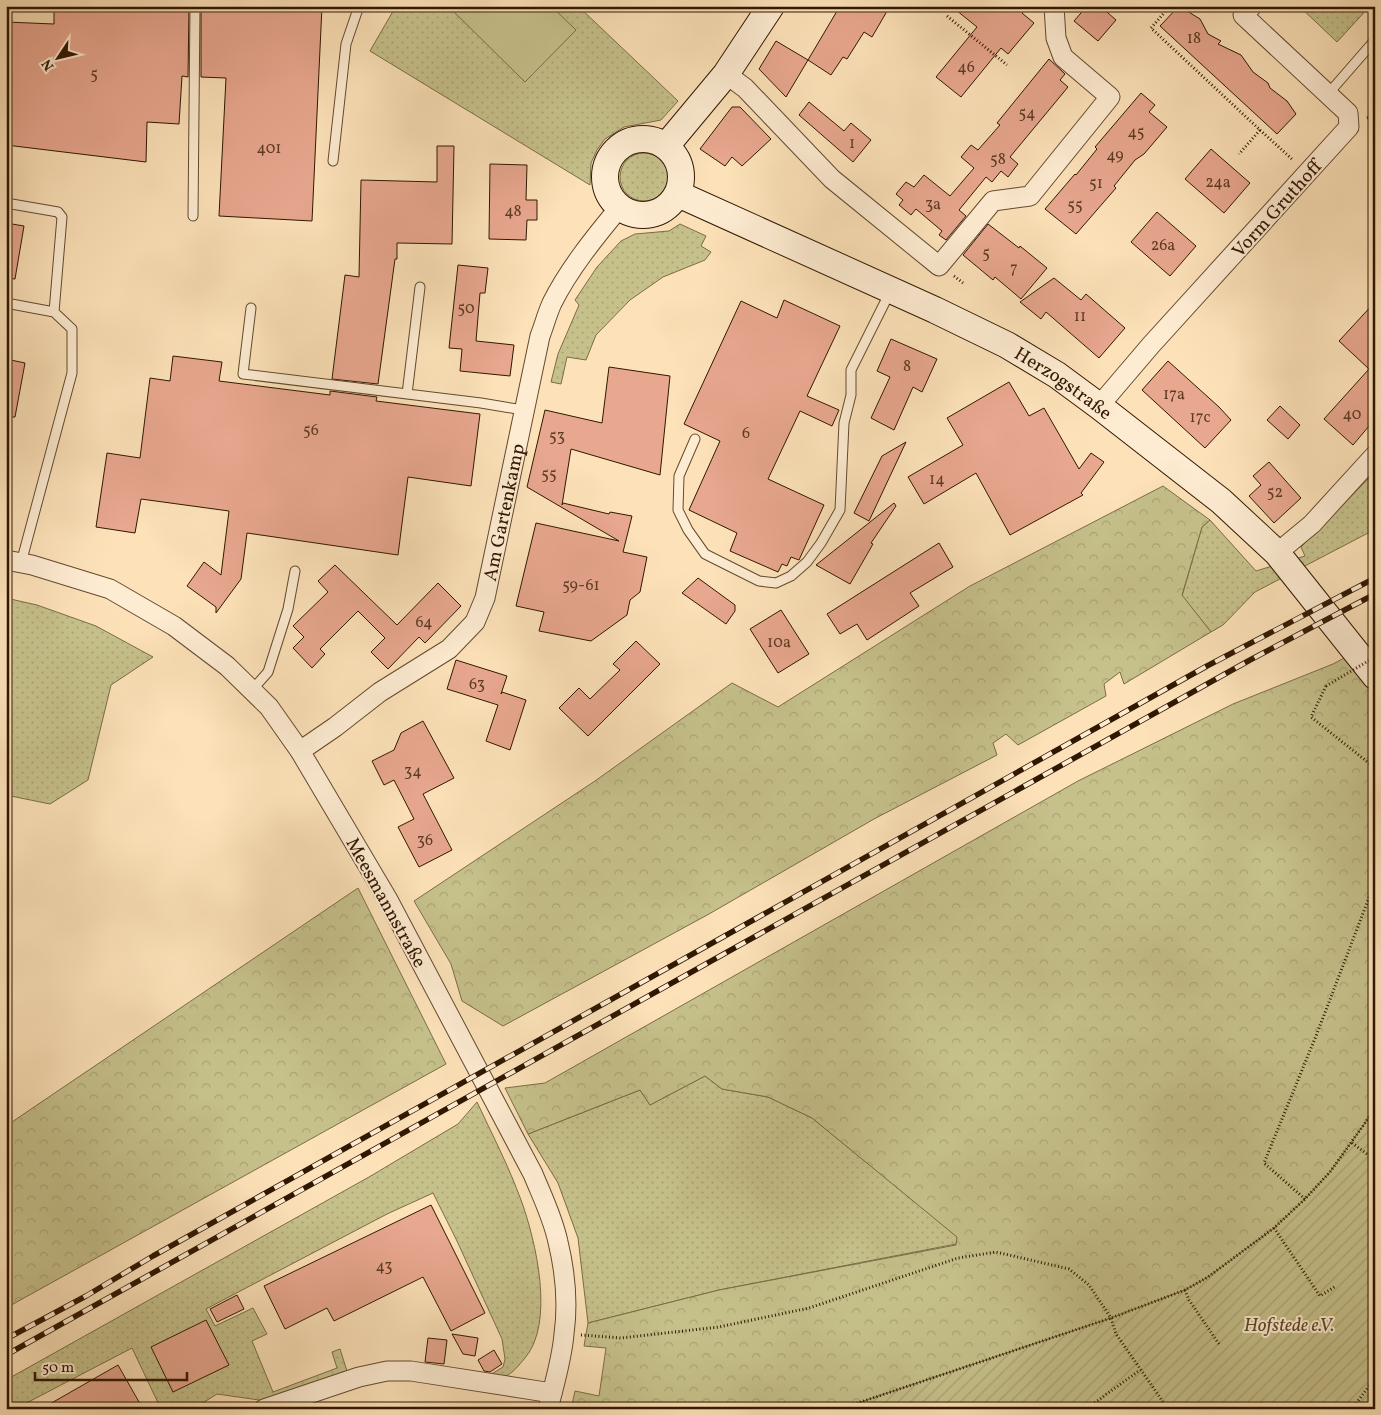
<svg xmlns="http://www.w3.org/2000/svg" width="1381" height="1415" viewBox="0 0 1381 1415" font-family="Vollkorn,serif">
  <defs>
    <pattern id="grass-dots" width="8" height="8" patternUnits="userSpaceOnUse" patternTransform="scale(1.25)"><rect width="8" height="8" fill="#c6c18b"/><path d="M2 2h.1M6 6h.1" fill="none" stroke="#aaa576" stroke-width="1.8" stroke-linecap="round"/></pattern>
    <pattern id="forest-crowns" width="20" height="18" patternUnits="userSpaceOnUse" patternTransform="scale(1.25)"><rect width="20" height="18" fill="#c6c18b"/><path d="M2 6a3 3 0 1 1 6 0M12 15a3 3 0 1 1 6 0" fill="none" stroke="#aaa576"/></pattern>
    <pattern id="garden-furrows" width="10" height="10" patternUnits="userSpaceOnUse" patternTransform="scale(1.25)"><rect width="10" height="10" fill="#c6c18b"/><path d="M-1 1l2-2M0 10L10 0M9 11l2-2" fill="none" stroke="#aaa576"/></pattern>
  </defs>
  <rect width="100%" height="100%" fill="#fde2b9"/>
  <filter id="stains"><feTurbulence type="fractalNoise" baseFrequency=".004" numOctaves="4"/><feColorMatrix values="0 0 0 0 .2 0 0 0 0 .09 0 0 0 0 .02 0 0 0 .5 -.17"/></filter>
  <radialGradient id="worn" r=".72"><stop offset=".6" stop-color="#630" stop-opacity="0"/><stop offset="1" stop-color="#630" stop-opacity=".3"/></radialGradient>
  <path fill="url(#grass-dots)" stroke="#7b6c46" d="M396 6H578L678 101 661 120 624 127 605 139 597 150 591 163 590 185 370 51Z
    M1299 6H1370L1337 42Z
    M620 177a24 24 0 1 1 48 0a24 24 0 1 1-48 0Z
    M680 224 706 236 701 246 711 252 705 260 663 277 630 300 596 335 586 360 567 357 561 384 551 382 558 354 579 305 575 300 597 267 621 241 635 234 669 231Z
    M1375 472V531L1370 532 1255 592 1223 625 1211 632 1182 596 1202 527 1210 520 1256 571 1305 556 1301 547Z
    M6 598 37 605 96 626 153 657 111 685 88 780 50 804 6 795Z
    M705 1076 722 1089 768 1097 812 1118 958 1237 956 1244 719 1290 588 1323 578 1238 558 1183 528 1134 640 1090 650 1105Z
    M477 1102C492 1134 509 1167 521 1200 536 1241 555 1323 525 1358 519 1365 511 1376 502 1377 499 1378 493 1376 490 1375L503 1367 505 1359 502 1339 457 1241 433 1193 387 1214 206 1309 215 1326 253 1308 267 1334 252 1341 273 1392 337 1368 332 1352 340 1349 347 1371 266 1401 217 1394 201 1404 200 1409H161L132 1348 15 1409H6V1380L369 1177 458 1124Z"/>
  <path fill="url(#forest-crowns)" stroke="#7b6c46" d="M1163 486 1210 520 1202 527 1182 595 1211 632 1124 684 1120 672 1104 684 1106 696 1018 745 1006 734 993 743 997 755 874 819 709 914 503 1026 462 1001 451 964 414 901 595 781 732 683 778 707 970 586Z
    M1375 630V1109L1330 1172 1305 1199 1274 1228 1208 1277 1185 1290 1111 1318 840 1409H571L575 1391 599 1396 606 1348 584 1346 588 1323 719 1290 956 1245 957 1237 812 1118 768 1097 722 1089 705 1076 650 1105 640 1090 528 1134 505 1088 545 1083 1078 781 1233 704 1333 664 1372 643Z
    M358 888 446 1064 6 1308V1126Z"/>
  <path fill="url(#garden-furrows)" stroke="#7b6c46" d="M1375 1109V1409H840L1111 1318 1185 1290 1208 1277 1274 1228 1305 1199 1330 1172Z"/>
  <path fill="#c6c18b" stroke="#7b6c46" d="M448 6H551L576 30 525 82Z"/>
  <path fill="#e8a78f" stroke="#301701" d="M54 6H189L188 77 182 76 179 124 147 122 146 162 6 145V22L54 24Z
    M201 6H322L312 221 219 216 226 78 201 77Z
    M840 6H890L872 37 864 32 847 59 843 57 831 75 808 60Z
    M951 6H1027L1022 13 1034 23 1008 54 1001 48 961 97 936 77 977 27Z
    M1087 6H1100L1116 20 1098 41 1074 21Z
    M1179 6 1200 19 1208 34 1221 41 1218 44 1241 55 1253 72 1268 83 1270 88 1287 101 1296 114 1277 134 1160 26Z
    M776 41 808 60 786 97 759 69Z
    M1049 59 1065 74 1060 80 1068 87 1010 157 1018 164 1008 177 1001 171 992 182 986 177 959 210 966 216 946 240 939 235 942 231 916 209 911 215 899 205 903 200 896 194 906 182 914 187 924 175 950 196 974 168 961 157 971 145 978 150 1000 125 997 123Z
    M1141 93 1155 105 1149 112 1167 127 1144 154 1135 160 1114 186 1116 188 1076 234 1045 209 1075 174 1076 175 1097 149 1095 147Z
    M809 102 844 131 851 123 871 140 853 162 799 115Z
    M732 107H740L771 139 742 166 732 157 725 166 700 149Z
    M437 146H454L452 244 397 243V259H395L378 384 332 379 345 275 359 277 361 180 437 182Z
    M1211 149 1250 183 1224 213 1185 179Z
    M490 164 527 165 526 200H537V220H527L526 240 489 239Z
    M1157 212 1196 246 1170 276 1131 242Z
    M6 223 24 226 15 279 6 278Z
    M988 224 1019 248 1020 246 1047 268 1021 299 995 277 993 280 963 255Z
    M458 265 488 268 485 293H480L476 341 514 345 510 376 460 371 462 349 449 348Z
    M1054 278 1081 300 1086 294 1125 328 1099 358 1046 312 1041 319 1020 302Z
    M784 300 840 326 807 396 839 410 832 426 800 411 768 479 824 505 799 560 791 557 787 566 782 564 778 572 730 551 737 533 689 510 720 441 684 424 741 301 777 318Z
    M1375 302V419L1353 445 1324 419 1369 369 1339 341Z
    M891 339 937 359 922 392 913 387 894 430 871 418 890 377 877 371Z
    M173 356 222 362 219 381 330 395V391L377 397 376 401 480 414 471 486 408 477 398 555 247 533 241 579 216 613V607L187 586 204 562 221 575 229 511 141 499 135 533 96 527 107 453 140 458 150 378 170 381Z
    M6 359 25 363 15 417H6Z
    M1168 361 1219 407 1231 420 1205 448 1142 390Z
    M609 367 670 376 660 475 571 449 562 505 563 503 609 514 610 512 632 516 623 552 647 557 640 592 630 600 627 615 591 641 539 631 544 612 516 606 536 523 619 541 527 487 545 410 602 423Z
    M1009 382 1029 416 1044 408 1079 469 1091 453 1104 462 1081 493 1083 495 1010 535 976 473 924 504 908 477 963 445 947 418Z
    M1280 406 1300 425 1288 439 1267 420Z
    M906 442 869 521 854 513 882 456Z
    M1269 462 1301 498 1274 523 1249 496 1261 485 1253 476Z
    M894 503 896 506 871 543 873 544 850 584 816 565Z
    M939 543 953 567 910 593 919 606 867 640 857 624 840 634 827 614Z
    M335 565 397 625 438 583 461 606 425 643 419 637 388 669 371 652 385 638 358 611 320 649 325 654 312 668 293 648 304 637 293 626 328 592 318 581Z
    M698 578 735 605V611L726 624 682 593Z
    M781 610 809 654 778 673 750 629Z
    M636 641 660 664 588 736 559 708 579 688 590 699 620 670 613 664Z
    M456 660 507 676 501 694 502 692 526 700 510 750 486 741 498 705 447 689Z
    M423 721 454 778 423 794 452 850 419 867 398 827 414 819 394 780 384 785 372 761 394 750 401 733Z
    M431 1205 485 1313 451 1331 423 1277 334 1321 327 1308 285 1329 264 1286Z
    M237 1295 244 1309 217 1322 210 1309Z
    M206 1320 229 1365 173 1392 151 1347Z
    M452 1334 478 1338 475 1356 463 1354Z
    M428 1338 447 1340 444 1364 425 1362Z
    M494 1350 502 1364 490 1372 484 1371 478 1360Z
    M118 1365 143 1409H41Z"/>
  <g fill="none" stroke-linecap="round" stroke-linejoin="round">
    <defs>
      <path id="lane" d="M1328 94 1375 40
        M333 161 346 44 359 6
        M6 203 58 212 62 217 54 312 6 303
        M193 216 195 6
        M251 308 243 374 481 403 523 410
        M407 394 420 287
        M695 439 679 476 678 510 688 530 705 554 759 581 776 583 791 576 807 562 821 543 840 510 844 423 851 395V370L890 292
        M21 563 72 373V329L54 312
        M252 690 268 672 288 609 295 571"/>
      <g id="street">
        <path d="M726 74 745 88 832 179 939 266 993 201 1030 196 1110 97 1063 57 1056 38 1054 6"/>
        <path d="M1099 406 1151 345 1349 127 1348 113 1243 15 1252 6"/>
        <path d="M1277 553 1312 524 1375 455"/>
        <path d="M6 560 32 565 110 589 174 626 227 666 269 707 300 751 387 898 533 1174C542 1196 553 1218 558 1242 565 1271 568 1305 564 1334 562 1359 554 1385 548 1409"/>
        <path id="s1" d="M300 751 335 727 380 692 449 649 475 622 485 598 540 336C544 326 547 314 552 303 569 269 595 237 619 208"/>
        <path d="M264 1409 359 1377 387 1371H411L552 1393"/>
      </g>
      <g id="secondary">
        <circle cx="643" cy="177" r="38"/>
        <path d="M666 146 726 74 771 6"/>
        <path id="s2" d="M678 194 935 310 1007 345 1057 375 1099 406 1221 501 1277 553 1375 676"/>
      </g>
    </defs>
    <use href="#lane" stroke="#634a2f" stroke-width="11"/>
    <use href="#street" stroke="#634a2f" stroke-width="21"/>
    <use href="#secondary" stroke="#301701" stroke-width="28"/>
    <path stroke="#301701" stroke-width="3" stroke-dasharray="1 2.5" stroke-linecap="butt" d="M1170 6 1151 28 1260 130 1239 154
      M947 16 1007 65
      M1367 118 1375 115
      M1260 130 1293 160
      M954 276 963 283
      M1326 686 1311 717 1375 768
      M1352 1143 1367 1154
      M1305 1199 1264 1163 1316 1036 1375 882
      M1274 1228 1320 1296 1336 1286
      M1185 1290 1189 1300 1219 1344
      M581 1335 621 1338 719 1327 809 1308 958 1258 996 1252 1069 1269 1089 1285 1111 1318 1116 1334 1168 1409
      M840 1409 1111 1318 1185 1290 1208 1277 1274 1228 1305 1199 1330 1172 1375 1109
      M1086 1409 1140 1370
      M1352 1409 1375 1378"/>
    <use href="#lane" stroke="#feecd2" stroke-width="9"/>
    <use href="#street" stroke="#feecd2" stroke-width="19"/>
    <use href="#secondary" stroke="#feecd2" stroke-width="26"/>
    <defs>
      <path id="rail" d="M6 1339 86 1296 153 1256 1207 666 1375 578
        M6 1355 1250 660 1375 594"/>
    </defs>
    <use href="#rail" stroke="#301701" stroke-width="5.5"/>
    <use href="#rail" stroke="#feecd2" stroke-width="4" stroke-dasharray="11" stroke-linecap="butt"/>
    <path stroke="#301701" stroke-width="3" stroke-dasharray="1 2.5" stroke-linecap="butt" d="M1326 686 1375 657"/>
  </g>
  <g text-anchor="middle" stroke-width="4" stroke-linejoin="round" paint-order="stroke">
    <g font-size="16" fill="#5e3b24">
      <text x="1194" y="43">18</text>
      <text x="966" y="72">46</text>
      <text x="94" y="79">5</text>
      <text x="1027" y="118">54</text>
      <text x="1136" y="137">45</text>
      <text x="852" y="148">1</text>
      <text x="269" y="153">401</text>
      <text x="1115" y="160">49</text>
      <text x="998" y="164">58</text>
      <text x="1218" y="187">24a</text>
      <text x="1096" y="188">51</text>
      <text x="933" y="209">3a</text>
      <text x="1075" y="210">55</text>
      <text x="513" y="216">48</text>
      <text x="1163" y="250">26a</text>
      <text x="986" y="258">5</text>
      <text x="1014" y="273">7</text>
      <text x="466" y="313">50</text>
      <text x="1080" y="321">11</text>
      <text x="907" y="371">8</text>
      <text x="1174" y="399">17a</text>
      <text x="1352" y="419">40</text>
      <text x="1200" y="422">17c</text>
      <text x="311" y="435">56</text>
      <text x="746" y="438">6</text>
      <text x="557" y="441">53</text>
      <text x="549" y="479">55</text>
      <text x="937" y="484">14</text>
      <text x="1275" y="497">52</text>
      <text x="581" y="590">59-61</text>
      <text x="424" y="627">64</text>
      <text x="779" y="647">10a</text>
      <text x="477" y="689">63</text>
      <text x="413" y="776">34</text>
      <text x="425" y="845">36</text>
      <text x="384" y="1271">43</text>
    </g>
    <g font-size="19" fill="#301701" stroke="#feecd2">
      <text transform="translate(1276 208) rotate(-48)" y="7">Vorm Gruthoff</text>
      <text dy="7" stroke="none"><textPath href="#s2" startOffset="430">Herzogstraße</textPath></text>
      <text dy="7" stroke="none"><textPath href="#s1" startOffset="332">Am Gartenkamp</textPath></text>
      <text transform="translate(387 902) rotate(61)" y="7">Meesmannstraße</text>
    </g>
    <g font-size="19" font-style="italic" fill="#5d4a2a" stroke="#feecd2">
      <text x="1289" y="1331">Hofstede e.V.</text>
    </g>
  </g>
  <rect width="1381" height="1415" fill="none" stroke="#fde2b9" stroke-width="25"/>
  <rect x="8" y="8" width="1366" height="1400" fill="none" stroke="#301701" stroke-width="2.5"/>
  <rect x="12" y="12" width="1356" height="1390" fill="none" stroke="#301701"/>
  <g transform="translate(58 58) rotate(235)" stroke="#feecd2" stroke-width="4" paint-order="stroke">
  <path d="M0-4L9 19L0 12L-9 19Z" fill="#301701"/>
  <text y="-8" font-size="14" font-weight="bold" text-anchor="middle" fill="#301701">N</text>
  </g>
  <path d="M35 1372v8h152v-8" fill="none" stroke="#301701" stroke-width="2.5"/>
  <text x="42" y="1372" font-size="15" fill="#301701" stroke="#feecd2" stroke-width="4" paint-order="stroke">50 m</text>
  <rect width="100%" height="100%" filter="url(#stains)"/>
  <rect width="100%" height="100%" fill="url(#worn)"/>
</svg>
